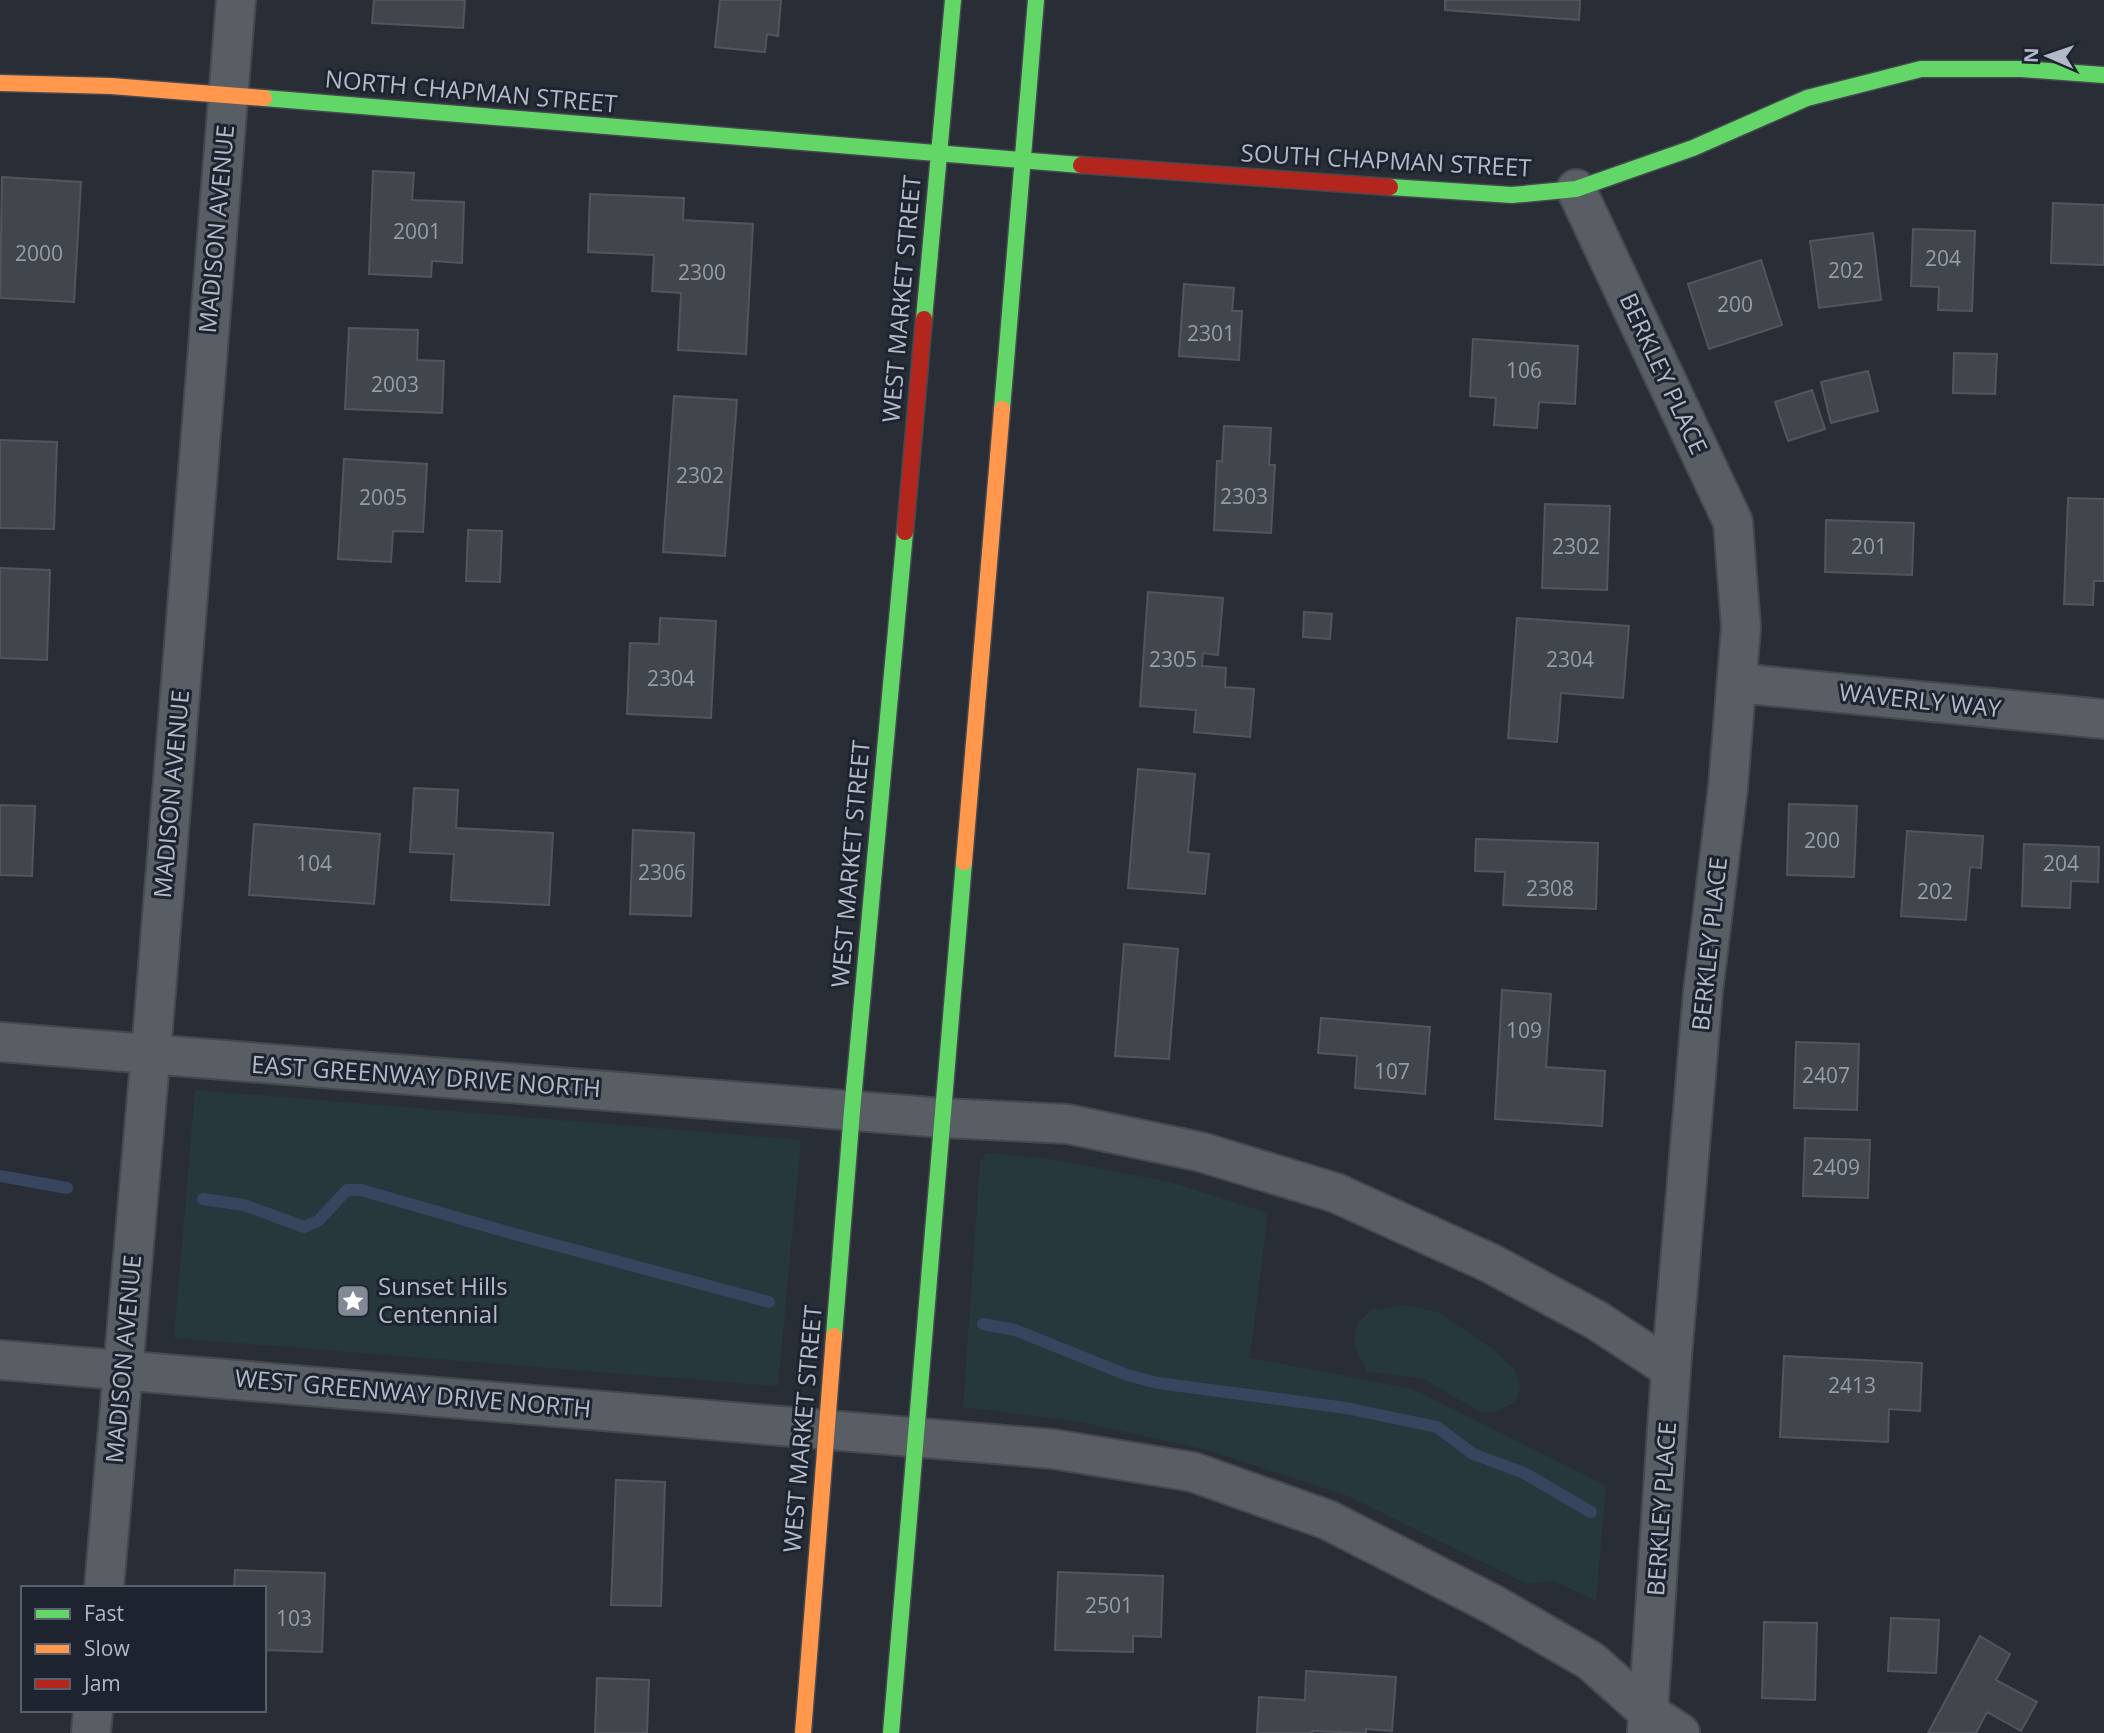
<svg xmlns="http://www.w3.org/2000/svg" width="2104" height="1733" viewBox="0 0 2104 1733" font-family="'Open Sans',sans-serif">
  <rect width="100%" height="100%" fill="#292e36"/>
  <path fill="#26383b" d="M195 1090 801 1140 778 1386 174 1338Z
    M986 1153 1049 1159 1170 1182 1268 1213 1250 1358 1412 1389 1606 1486 1596 1601 1554 1581 1527 1584 1348 1496 1208 1450 1081 1422 963 1407 980 1163Z
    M1405 1305 1438 1312 1494 1350 1515 1370 1520 1387 1515 1402 1495 1412H1480L1424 1379 1367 1371 1354 1345 1356 1325 1371 1310Z"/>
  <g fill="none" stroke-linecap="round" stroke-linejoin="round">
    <path stroke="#37455e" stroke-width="12" d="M0 1176 67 1188
      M203 1199 244 1205 304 1227 318 1221 347 1190H361L507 1232 769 1302
      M983 1324 1015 1330 1127 1375 1158 1383 1346 1408 1437 1427 1473 1454 1524 1473 1591 1512"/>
  </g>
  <path fill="#41454c" stroke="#51565d" stroke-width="2" d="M374 0H465L463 28 372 23Z
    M720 0H781L778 36 767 34 765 52 715 47Z
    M1445 0H1580L1579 20 1445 10Z
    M373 171 414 173 412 200 464 202 462 263 432 261 431 277 369 274Z
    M2 177 81 182 74 302 0 298Z
    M590 194 684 198 683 220 753 224 746 354 678 350 681 293 652 291 654 255 588 252Z
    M2053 203 2104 205V265L2051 263Z
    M1913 229 1975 231 1972 311 1938 310 1939 287 1911 286Z
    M1873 233 1881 300 1819 308 1810 241Z
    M1761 260 1782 325 1709 349 1688 284Z
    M1184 284 1234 288 1232 311H1242L1239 360 1179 356Z
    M349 328 418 330 417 360 444 361 442 413 345 409Z
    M1473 339 1578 346 1575 404 1539 402 1537 428 1494 425 1496 398 1470 396Z
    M1954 353 1997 354 1995 394 1953 393Z
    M1868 371 1878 411 1831 423 1821 382Z
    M1812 390 1825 429 1788 441 1775 402Z
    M674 396 737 400 725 556 663 552Z
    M1224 426 1271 428 1269 465H1275L1271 533 1214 530 1217 461H1222Z
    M0 440 57 442 54 529 0 528Z
    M344 459 427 464 423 532 393 531 391 562 338 559Z
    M2068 498 2104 499V581H2094L2093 605 2064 604Z
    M1545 504 1610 506 1607 590 1542 588Z
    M1826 520 1914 523 1912 575 1825 572Z
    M468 530 502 531 500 582 466 581Z
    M0 568 50 570 47 660 0 658Z
    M1148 592 1223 598 1218 655 1203 653 1202 666 1226 668 1225 687 1254 689 1250 737 1194 732 1196 710 1140 706Z
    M1304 612 1332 614 1330 639 1303 637Z
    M660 618 716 621 711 718 627 714 630 643 659 644Z
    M1517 618 1629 626 1623 698 1561 693 1557 742 1508 738Z
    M1138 769 1195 774 1188 852 1209 854 1205 894 1128 888Z
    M414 788 458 790 456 828 553 833 549 905 451 900 454 854 410 852Z
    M1789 804 1857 806 1854 877 1787 875Z
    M0 805 35 806 32 876 0 875Z
    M254 824 380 834 374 904 249 895Z
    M633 830 694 833 691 916 630 914Z
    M1907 831 1983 836 1981 868 1970 867 1966 920 1901 916Z
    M1476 839 1598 843 1596 909 1503 905 1505 872 1475 871Z
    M2024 844 2099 847 2098 882 2071 881 2070 908 2022 906Z
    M1124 944 1178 949 1169 1059 1115 1056Z
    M1502 990 1551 994 1546 1067 1605 1071 1602 1126 1495 1119Z
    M1321 1018 1430 1027 1425 1094 1355 1088 1357 1056 1318 1053Z
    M1796 1042 1859 1044 1857 1110 1794 1108Z
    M1805 1138 1870 1140 1868 1198 1803 1196Z
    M1784 1356 1922 1363 1920 1411 1889 1409 1888 1442 1780 1437Z
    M616 1480 665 1482 661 1606 611 1605Z
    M235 1570 325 1573 322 1652 264 1650V1588H234Z
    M1058 1572 1163 1576 1161 1637 1133 1636V1652L1055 1650Z
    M1891 1618 1939 1620 1936 1673 1888 1671Z
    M1764 1622 1817 1623 1815 1700 1762 1698Z
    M1980 1636 2010 1654 1996 1680 2037 1702 2021 1731 1987 1712 1976 1733H1928Z
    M1306 1671 1396 1677 1392 1731 1366 1729V1733L1312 1731V1733H1257L1259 1697 1305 1700Z
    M597 1678 649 1680 647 1733H595Z"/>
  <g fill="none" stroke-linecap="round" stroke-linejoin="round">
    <defs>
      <path id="street" d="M1576 189 1733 522 1741 627 1728 787 1703 992 1671 1369 1647 1730
        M1737 683 2104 719
        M0 1042 943 1118 1068 1124 1201 1152 1336 1193 1490 1263 1596 1320 1671 1369
        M0 1360 1053 1449 1193 1472 1328 1520 1494 1605 1591 1661 1649 1713 1680 1733
        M104 1588 154 1016 236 0
        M91 1733 93 1710"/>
      <path id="fast" d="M264 98 1081 165
        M1390 187 1512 195 1576 189 1693 148 1807 98 1921 69H2021L2104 75
        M924 319 953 0
        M1002 409 1036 0
        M834 1336 852 1111 905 532
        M891 1733 964 862"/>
      <path id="slow" d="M0 83 111 86 264 98
        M964 862 1002 409
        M803 1733 834 1336"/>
      <path id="jam" d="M1081 165 1390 187
        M905 532 924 319"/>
    </defs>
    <use href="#street" stroke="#45494f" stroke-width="42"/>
    <use href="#fast" stroke="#45494f" stroke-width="19"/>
    <use href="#slow" stroke="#45494f" stroke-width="19"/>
    <use href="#jam" stroke="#45494f" stroke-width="19"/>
    <use href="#street" stroke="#595d64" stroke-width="38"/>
    <use href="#fast" stroke="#63d668" stroke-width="16"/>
    <use href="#slow" stroke="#ff974d" stroke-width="16"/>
    <use href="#jam" stroke="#b3261e" stroke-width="16"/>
  </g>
  <defs>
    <symbol id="sight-square" viewBox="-11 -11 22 22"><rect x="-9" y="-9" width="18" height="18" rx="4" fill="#838994" stroke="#1d2430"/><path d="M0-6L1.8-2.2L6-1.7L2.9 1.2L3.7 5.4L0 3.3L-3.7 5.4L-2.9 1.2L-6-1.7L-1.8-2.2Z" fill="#fff"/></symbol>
  </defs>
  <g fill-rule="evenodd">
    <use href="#sight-square" x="334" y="1282" width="38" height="38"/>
  </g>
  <g text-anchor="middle" stroke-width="6" stroke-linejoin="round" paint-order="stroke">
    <g font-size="21" fill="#969da8">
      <text x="417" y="239">2001</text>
      <text x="39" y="261">2000</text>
      <text x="1943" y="266">204</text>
      <text x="1846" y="278">202</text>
      <text x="702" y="280">2300</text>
      <text x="1735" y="312">200</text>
      <text x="1211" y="341">2301</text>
      <text x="1524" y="378">106</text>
      <text x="395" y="392">2003</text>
      <text x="700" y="483">2302</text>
      <text x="1244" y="504">2303</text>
      <text x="383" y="505">2005</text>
      <text x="1576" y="554">2302</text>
      <text x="1869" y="554">201</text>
      <text x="1173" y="667">2305</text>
      <text x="1570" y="667">2304</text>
      <text x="671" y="686">2304</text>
      <text x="1822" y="848">200</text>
      <text x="314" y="871">104</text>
      <text x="2061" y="871">204</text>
      <text x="662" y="880">2306</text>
      <text x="1550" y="896">2308</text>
      <text x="1935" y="899">202</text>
      <text x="1524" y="1038">109</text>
      <text x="1392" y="1079">107</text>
      <text x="1826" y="1083">2407</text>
      <text x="1836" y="1175">2409</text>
      <text x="1852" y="1393">2413</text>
      <text x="1109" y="1613">2501</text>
      <text x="294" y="1626">103</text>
    </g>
    <g font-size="24" fill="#b3bac7" stroke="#1d2430">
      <text transform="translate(471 92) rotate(5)" y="8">NORTH CHAPMAN STREET</text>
      <text transform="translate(1386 161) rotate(3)" y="8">SOUTH CHAPMAN STREET</text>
      <text transform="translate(217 229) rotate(-85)" y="8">MADISON AVENUE</text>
      <text transform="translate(902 299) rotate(-85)" y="8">WEST MARKET STREET</text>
      <text transform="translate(1663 374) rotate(65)" y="8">BERKLEY PLACE</text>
      <text transform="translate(1920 701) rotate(6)" y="8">WAVERLY WAY</text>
      <text transform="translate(172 794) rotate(-85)" y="8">MADISON AVENUE</text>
      <text transform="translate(851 864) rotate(-85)" y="8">WEST MARKET STREET</text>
      <text transform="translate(1710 944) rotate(-84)" y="8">BERKLEY PLACE</text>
      <text transform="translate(426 1077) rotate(4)" y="8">EAST GREENWAY DRIVE NORTH</text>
      <text transform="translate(124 1359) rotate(-85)" y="8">MADISON AVENUE</text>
      <text transform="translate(413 1394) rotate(5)" y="8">WEST GREENWAY DRIVE NORTH</text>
      <text transform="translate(803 1429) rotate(-85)" y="8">WEST MARKET STREET</text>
      <text transform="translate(1662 1509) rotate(-86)" y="8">BERKLEY PLACE</text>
    </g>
    <g font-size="24" fill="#b3bac7" stroke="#1d2430" text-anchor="start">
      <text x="378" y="1295">Sunset Hills<tspan x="378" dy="28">Centennial</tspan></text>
    </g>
  </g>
  <rect x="21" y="1586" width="245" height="126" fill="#1d2430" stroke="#59606c" stroke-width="2"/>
  <rect x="35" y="1609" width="35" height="10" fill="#63d668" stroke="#59606c" stroke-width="2"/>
  <text x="84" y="1621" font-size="21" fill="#b3bac7">Fast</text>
  <rect x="35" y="1644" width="35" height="10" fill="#ff974d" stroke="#59606c" stroke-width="2"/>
  <text x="84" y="1656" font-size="21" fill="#b3bac7">Slow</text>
  <rect x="35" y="1679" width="35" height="10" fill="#b3261e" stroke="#59606c" stroke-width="2"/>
  <text x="84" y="1691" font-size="21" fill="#b3bac7">Jam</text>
  <g transform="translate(2048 56) rotate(272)" stroke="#1d2430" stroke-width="5" paint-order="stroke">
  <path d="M0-5L12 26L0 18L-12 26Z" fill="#b3bac7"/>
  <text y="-10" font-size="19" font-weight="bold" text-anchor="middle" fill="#b3bac7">N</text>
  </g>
</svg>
